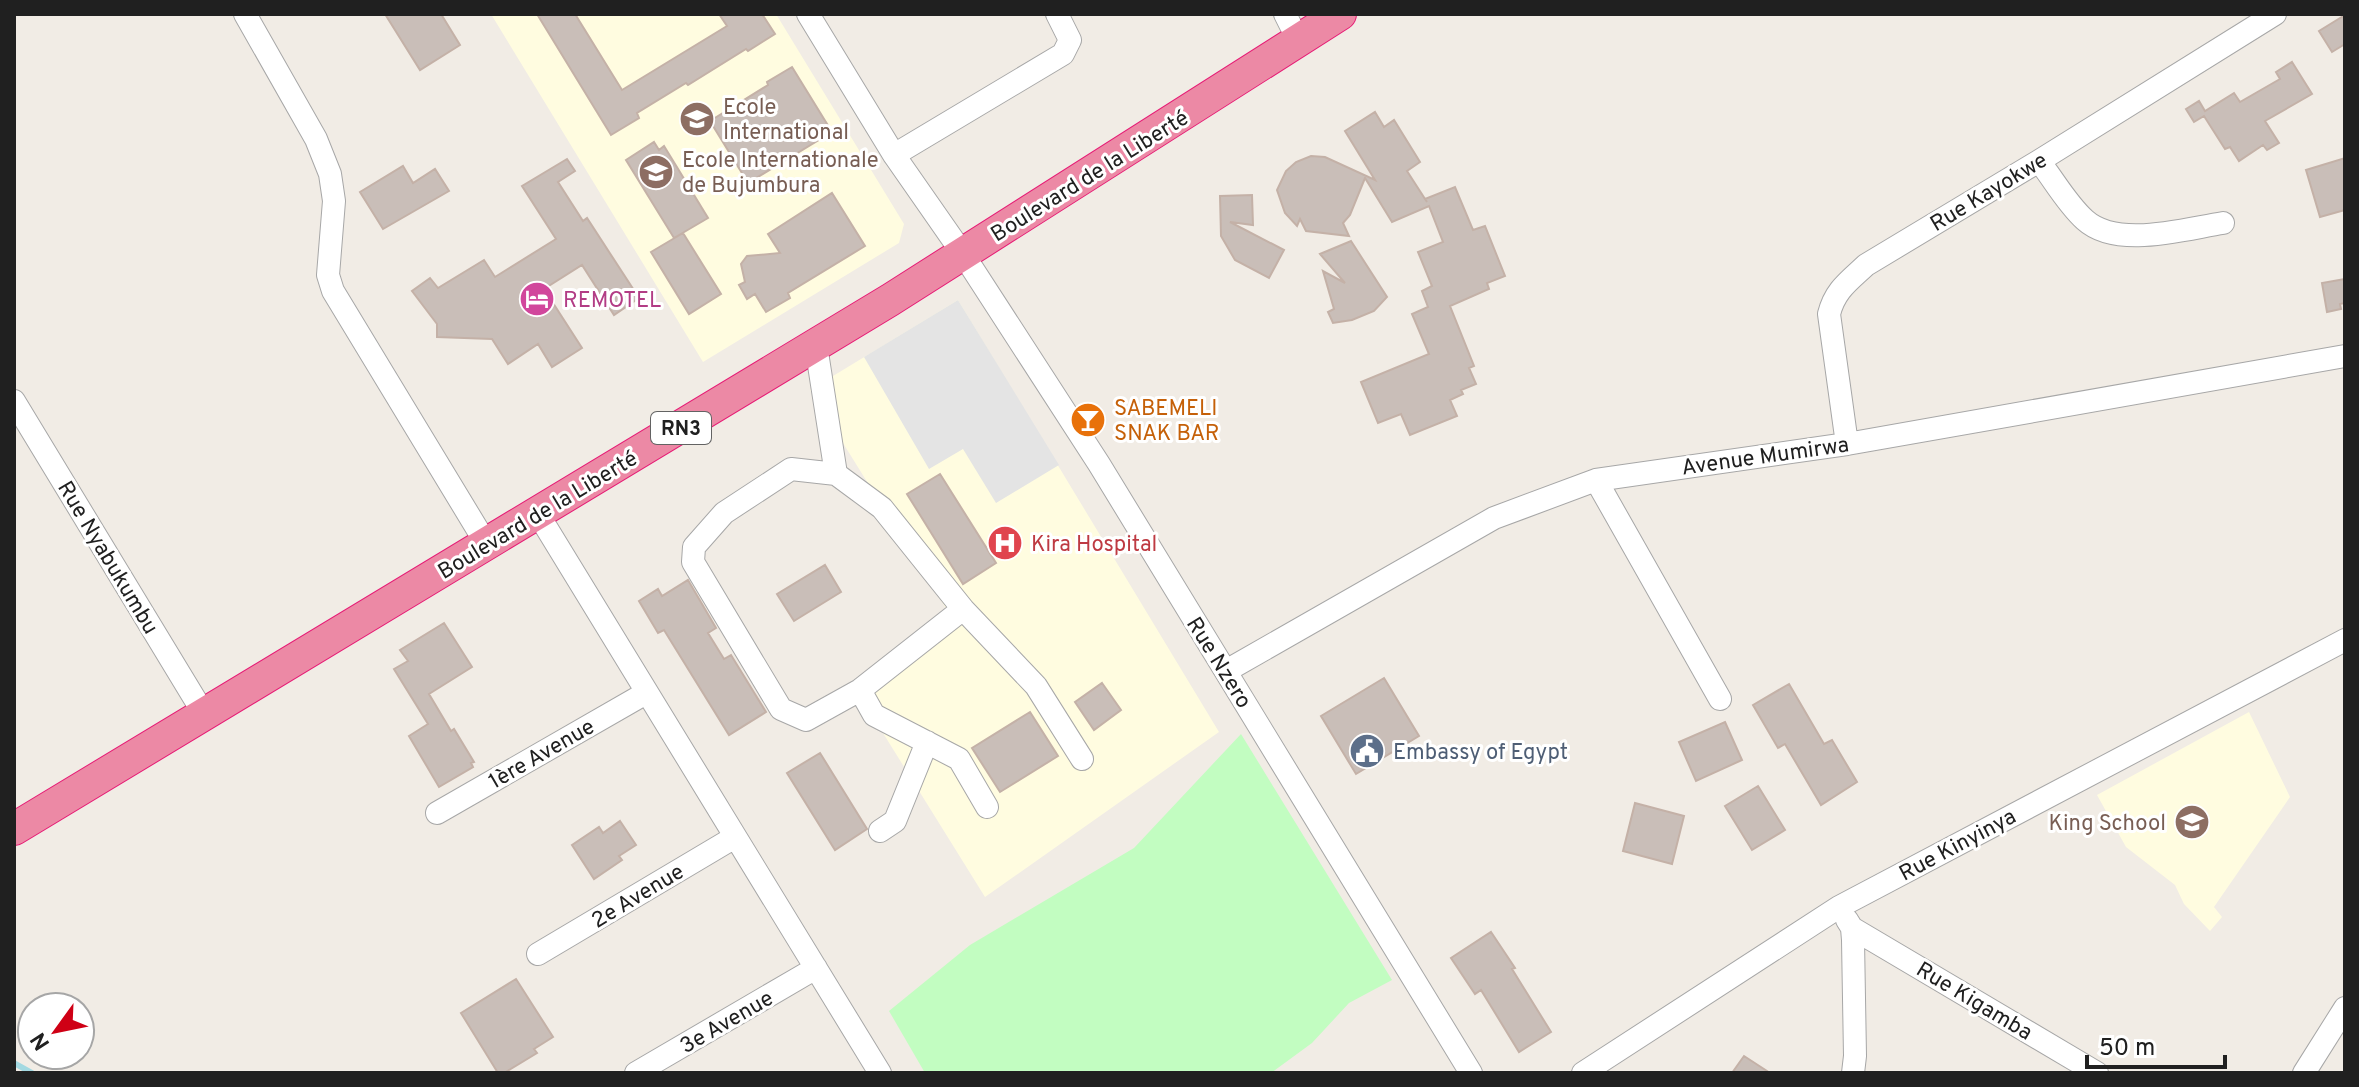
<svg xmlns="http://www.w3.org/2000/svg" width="2359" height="1087" viewBox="0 0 2359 1087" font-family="Overpass,sans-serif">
  <rect width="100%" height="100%" fill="#f1ece5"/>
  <path fill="#fffce0" d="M491 14H776L904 224 899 243 703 362Z
    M958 300 1219 732 985 897 855 688 953 620 810 390Z
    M2249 712 2290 797 2214 907 2222 917 2210 931 2184 904 2175 885 2126 847 2097 795Z"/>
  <path fill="#c2fdc1" d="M1241 734 1392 980 1349 1003 1312 1043 1271 1073H925L889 1011 970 945 1134 848Z"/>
  <path fill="#e4e4e4" d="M958 300 1059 465 996 503 963 449 929 469 864 357Z"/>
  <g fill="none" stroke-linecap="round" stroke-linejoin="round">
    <path stroke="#a3d9e1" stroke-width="6" d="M14 1063 32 1073"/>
  </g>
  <path fill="#c9beb8" stroke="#c4b1a7" stroke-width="2" d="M385 14H441L460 45 420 70Z
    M537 14H575L622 90 727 26 719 14H762L775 34 748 51 746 49 688 85 686 83 637 113 639 118 611 135Z
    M2345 15V44L2332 52 2319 31Z
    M2292 62 2312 94 2265 121 2279 143 2267 150 2263 145 2239 161 2230 147 2225 149 2204 116 2194 122 2186 109 2199 101 2205 111 2234 93 2240 102 2280 79 2276 72Z
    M792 67 832 132 748 183 710 121 768 85 767 82Z
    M1375 112 1384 127 1394 120 1420 162 1407 171 1427 202 1425 199 1455 187 1473 230 1485 226 1505 276 1487 283 1489 289 1450 306 1474 366 1469 368 1476 384 1461 390 1463 394 1450 400 1457 416 1410 435 1401 414 1378 423 1361 382 1429 354 1412 314 1428 307 1422 291 1432 286 1418 252 1443 242 1429 206 1392 222 1365 178 1350 215 1343 223 1349 236 1306 231 1300 219 1297 226 1285 213 1277 190 1286 171 1296 162 1311 156 1325 157 1375 180 1345 131Z
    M654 142 659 150 664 146 708 218 674 238 626 160Z
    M2345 158V210L2320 217 2306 170Z
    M567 159 575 171 558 182 583 221 587 218 639 298 614 315 582 265 544 289 582 348 552 367 538 344 508 364 492 339 437 337V324L412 291 430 278 438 288 484 260 495 277 556 239 522 186Z
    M403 166 413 183 435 169 449 191 383 229 360 192Z
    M832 193 865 246 788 293 790 298 766 312 755 294 747 299 739 285 745 282 741 264 747 256 780 253 768 234Z
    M1252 195 1253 225 1230 222 1284 250 1269 278 1235 260 1221 236 1220 196Z
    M683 233 721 294 689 314 651 252Z
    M1351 241 1387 297 1374 311 1352 320 1333 323 1328 312 1334 309 1323 271 1345 283 1320 254Z
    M2345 279V303L2340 304 2341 309 2327 312 2322 283Z
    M940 474 996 563 963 584 907 494Z
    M825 565 841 592 794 621 777 594Z
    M688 580 716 628 708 633 724 659 731 655 766 712 729 735 664 630 658 633 639 601 658 589 662 596Z
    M444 623 472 667 429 694 451 731 454 729 474 762 471 763 473 767 439 787 409 736 428 724 394 669 408 661 400 650Z
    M1384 678 1419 736 1356 774 1321 716Z
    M1102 683 1121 710 1094 730 1075 702Z
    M1789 684 1824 744 1832 740 1857 782 1821 805 1785 744 1778 748 1753 705Z
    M1030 712 1058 756 1000 792 972 748Z
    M1725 722 1742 760 1696 781 1679 742Z
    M820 753 867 829 835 850 787 773Z
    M1758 786 1785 830 1752 850 1725 806Z
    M1635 803 1684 816 1672 864 1623 851Z
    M620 821 636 845 619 856 622 860 594 879 572 845 599 827 603 833Z
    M1491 932 1515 968 1512 969 1551 1032 1519 1052 1481 990 1475 994 1451 958Z
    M516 979 553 1037 534 1049 537 1053 504 1073H498L461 1013Z
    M1744 1056 1770 1073H1732Z"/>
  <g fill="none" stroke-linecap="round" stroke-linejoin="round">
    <defs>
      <path id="minor" d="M245 14 316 139 330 174 334 201 328 275 333 291 487 545
        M808 14 894 155 963 254 1099 464 1471 1073
        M1285 14 1298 40
        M894 155 1063 54 1070 40 1057 14
        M2039 161C2054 180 2067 204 2085 220 2117 249 2184 229 2223 223
        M816 346 836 474
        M14 401 204 714
        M1847 444 1829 314C1835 290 1849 281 1866 265L2039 161 2275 14
        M791 469 836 474 882 508 963 609 860 690 806 720 781 709 693 562 694 547 724 513Z
        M1596 480 1720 699
        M538 514 880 1073
        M963 609 1036 686 1082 759
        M1226 671 1494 518 1596 480 1847 444 2345 356
        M860 690 874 715 959 759 987 807
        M437 813 646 693
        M880 831 895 821 927 742
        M1847 920 1852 928 1853 940 1855 1056 1853 1073
        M1852 928 2097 1073
        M538 954 735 837
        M636 1073 816 968
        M1583 1073 1839 907 2345 640
        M2304 1073 2345 1008"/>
      <path id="highway" d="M14 829 890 300 1340 14"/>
    </defs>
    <use href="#minor" stroke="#a7a7a7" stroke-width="24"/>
    <use href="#highway" stroke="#e61b75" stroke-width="34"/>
    <use href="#minor" stroke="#fff" stroke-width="22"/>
    <use href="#highway" stroke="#ec89a5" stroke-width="32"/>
  </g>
  <defs>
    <symbol id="school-disc" viewBox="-11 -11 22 22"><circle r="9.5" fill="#8d6e63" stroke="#fff"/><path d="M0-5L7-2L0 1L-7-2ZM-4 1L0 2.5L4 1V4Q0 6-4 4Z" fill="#fff"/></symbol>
    <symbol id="hotel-disc" viewBox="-11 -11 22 22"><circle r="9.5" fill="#d1479c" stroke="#fff"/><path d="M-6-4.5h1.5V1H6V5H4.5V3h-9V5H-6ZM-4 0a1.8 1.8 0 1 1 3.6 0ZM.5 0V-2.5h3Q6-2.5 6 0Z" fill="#fff"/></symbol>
    <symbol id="bar-disc" viewBox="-11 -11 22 22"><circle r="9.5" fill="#e8710a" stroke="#fff"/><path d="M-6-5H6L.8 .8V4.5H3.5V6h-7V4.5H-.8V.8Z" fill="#fff"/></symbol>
    <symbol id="hospital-disc" viewBox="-11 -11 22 22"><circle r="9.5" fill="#e0444e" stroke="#fff"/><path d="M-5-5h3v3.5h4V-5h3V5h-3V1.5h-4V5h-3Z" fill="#fff"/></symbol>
    <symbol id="civic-disc" viewBox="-11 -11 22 22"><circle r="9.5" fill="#5c6f8a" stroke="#fff"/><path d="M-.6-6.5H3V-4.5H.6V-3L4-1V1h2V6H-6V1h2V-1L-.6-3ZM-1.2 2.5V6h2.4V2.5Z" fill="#fff"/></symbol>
  </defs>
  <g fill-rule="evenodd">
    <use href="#school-disc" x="677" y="99" width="40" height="40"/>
    <use href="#school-disc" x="636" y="152" width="40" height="40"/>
    <use href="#hotel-disc" x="517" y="279" width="40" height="40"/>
    <use href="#bar-disc" x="1068" y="400" width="40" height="40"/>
    <use href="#hospital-disc" x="985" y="523" width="40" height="40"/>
    <use href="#civic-disc" x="1347" y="731" width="40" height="40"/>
    <use href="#school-disc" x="2172" y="802" width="40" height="40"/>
  </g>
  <g text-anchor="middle" stroke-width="6" stroke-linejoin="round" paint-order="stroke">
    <rect fill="#fff" stroke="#636363" stroke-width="2" x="651" y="412" width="60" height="32" rx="6"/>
    <g font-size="20" font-weight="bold" fill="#202020">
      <text x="681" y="435">RN3</text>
    </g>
    <g font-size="22" fill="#785e54" stroke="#fff" text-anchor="start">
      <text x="723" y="114">Ecole<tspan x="723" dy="25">International</tspan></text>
      <text x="682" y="167">Ecole Internationale<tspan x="682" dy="25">de Bujumbura</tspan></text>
      <text x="2166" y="830" text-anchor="end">King School</text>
    </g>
    <g font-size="22" fill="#202020" stroke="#fff">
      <text transform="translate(1089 175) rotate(-32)" y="8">Boulevard de la Liberté</text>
      <text transform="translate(1988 191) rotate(-31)" y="8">Rue Kayokwe</text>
      <text transform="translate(1765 455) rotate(-8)" y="8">Avenue Mumirwa</text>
      <text transform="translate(537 514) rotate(-31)" y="8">Boulevard de la Liberté</text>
      <text transform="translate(109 557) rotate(59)" y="8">Rue Nyabukumbu</text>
      <text transform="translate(1220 662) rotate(58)" y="8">Rue Nzero</text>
      <text transform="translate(541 753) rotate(-30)" y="8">1ère Avenue</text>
      <text transform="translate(1957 844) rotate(-28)" y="8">Rue Kinyinya</text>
      <text transform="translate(637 895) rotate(-31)" y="8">2e Avenue</text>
      <text transform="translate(1975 1000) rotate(31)" y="8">Rue Kigamba</text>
      <text transform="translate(726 1021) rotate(-30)" y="8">3e Avenue</text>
    </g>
    <g font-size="22" fill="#b23c85" stroke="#fff" text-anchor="start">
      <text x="563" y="307">REMOTEL</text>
    </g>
    <g font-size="22" fill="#c56008" stroke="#fff" text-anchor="start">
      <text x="1114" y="415">SABEMELI<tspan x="1114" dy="25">SNAK BAR</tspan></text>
    </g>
    <g font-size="22" fill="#be3a42" stroke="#fff" text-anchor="start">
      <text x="1031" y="551">Kira Hospital</text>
    </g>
    <g font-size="22" fill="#4e5e75" stroke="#fff" text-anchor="start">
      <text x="1393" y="759">Embassy of Egypt</text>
    </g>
  </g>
  <rect width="2359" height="1087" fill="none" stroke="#202020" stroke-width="32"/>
  <g transform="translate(56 1031) rotate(237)"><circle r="38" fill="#ffffff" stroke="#a6a6a6" stroke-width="2"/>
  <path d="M0-6L14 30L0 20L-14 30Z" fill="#cf0015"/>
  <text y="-12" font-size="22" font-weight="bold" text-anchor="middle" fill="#202020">N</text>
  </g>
  <path d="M2087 1055v12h138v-12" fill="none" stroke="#202020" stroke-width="4"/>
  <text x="2099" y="1055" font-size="24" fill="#202020" stroke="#ffffff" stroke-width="6" paint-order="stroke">50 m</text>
</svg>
